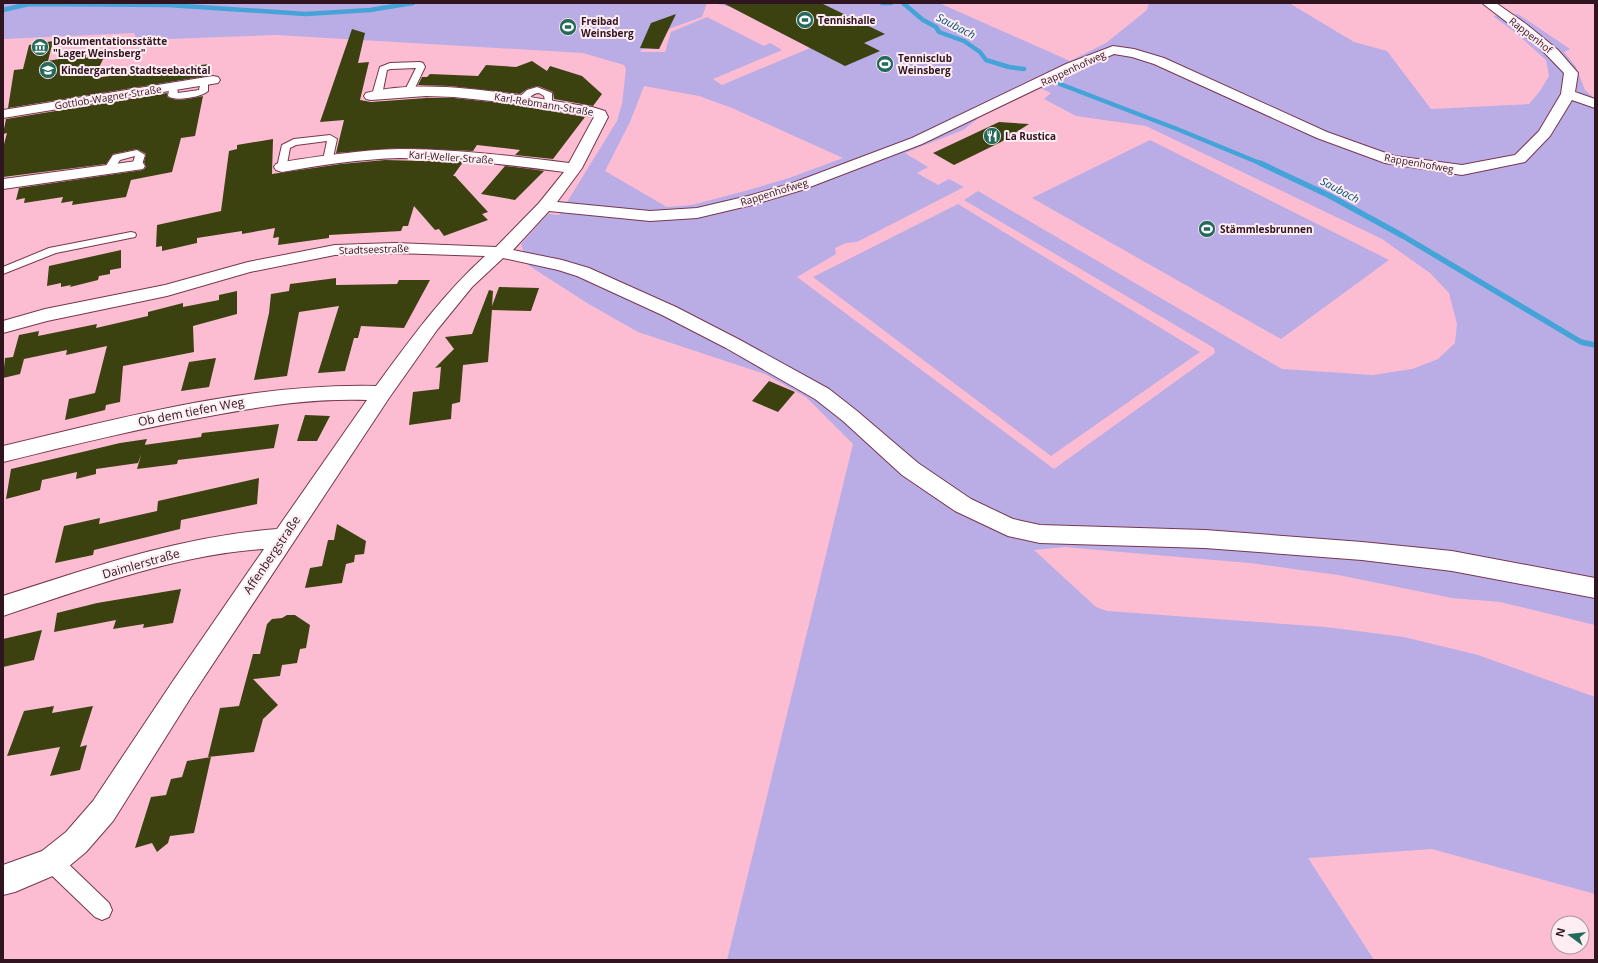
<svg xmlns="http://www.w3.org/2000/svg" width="1598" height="963" viewBox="0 0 1598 963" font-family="'Open Sans',sans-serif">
  <rect width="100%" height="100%" fill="#fcbdd3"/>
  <path fill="#baace5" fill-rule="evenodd" d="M3 3H707L702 17 663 31 660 42 662 43 659 49H642L640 52H665L671 32 707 17 764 46 770 43 782 50 713 79 722 85 810 48 731 7 713 3H939L1070 61 1106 43 1147 10 1149 3H1289L1354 42 1387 51 1431 109 1529 104 1540 91 1549 76 1546 60 1516 33 1493 16 1518 14 1570 49 1564 52 1576 67 1585 90 1595 99V625L1500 602 1452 598 1338 575 1250 563 1155 555 1065 547 1034 550 1096 607 1107 611 1326 627 1404 637 1478 655 1595 697V894L1432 849 1308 858 1374 960H727L853 444 806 397 765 374 638 332 587 303 528 265 521 244 548 214 559 215 617 121 622 104 626 69 624 65 583 53 276 35 142 40H137L134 33 3 39ZM644 86 699 96 732 108 843 158 789 178 745 191 692 205 667 207 605 171 630 122ZM1040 88 1051 93 1044 99 1076 116 1146 126 1382 239 1430 273 1449 293 1457 324 1455 343 1438 359 1412 369 1373 375 1282 369 978 191 964 200 1214 348 1215 353 1054 469 797 277 836 254 835 248 846 243 857 242 964 187 949 179 938 185 917 173 928 167 905 153 963 130 980 117Z
    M1150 140 1389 260 1281 339 1032 198Z
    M958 204 1200 352 1051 456 813 277Z"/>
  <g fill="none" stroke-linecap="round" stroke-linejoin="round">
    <path stroke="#44a4d8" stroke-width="4.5" d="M882 3H891
      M903 3 923 20 936 27 939 32 964 41 980 52 986 60 1009 67 1024 69
      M3 10 29 4 168 5 306 14 370 10 413 3
      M1060 84 1177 129 1262 164"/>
    <path stroke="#44a4d8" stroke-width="5.5" d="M1260 163 1330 196 1403 236 1581 342 1595 345"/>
  </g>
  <path fill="#3c4110" d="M723 3H821L885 34 864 43 880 51 845 66Z
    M676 14 659 49 640 48 651 23Z
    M352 29 365 33 358 63 369 62 360 100 371 102 426 98H454L510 104 585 117 553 159 515 155 520 150 477 145 473 151 400 148 336 153 344 120 320 122Z
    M53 41 48 61 86 54V58L105 55 94 78 209 64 207 76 8 108 14 70 23 69 29 45Z
    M532 61 547 71 550 66 582 76 602 94 593 106 554 99 553 92 538 86 527 89 520 94 450 86 418 85 422 77H427L430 74 478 76 486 65 516 67Z
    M167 93V97L176 100 188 99 203 96 195 136 181 138 172 172 131 180 126 197 72 205 73 201 61 203 63 197 24 203 25 198 16 200 19 188 143 170 146 167 144 162 146 154 137 149 113 154 106 164 3 177V148L7 133 3 134 6 119Z
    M999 122 1029 124 1001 142 954 165 933 153Z
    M273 139 272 174 341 164 385 160 463 162 453 176H455L488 212 482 214 488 220 444 236 439 229 435 230 414 206 408 226H403L401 231 329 235V238L278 245 279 237 273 238 275 228 242 234V231L197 238V243L162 251V246L156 247 157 225 221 211 229 151 237 149V145Z
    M505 166 523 168 544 171 515 200 481 194Z
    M121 250V268L110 270V274L99 276 98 280 70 287 71 285 61 287V283L47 286 49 266Z
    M336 278V285L397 284 399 280H430L404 328 361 326 358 338H354L345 371 318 373 339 306 299 312 287 376 254 380 269 313 271 294 289 291 290 284Z
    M499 287 539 288 531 311 492 310 488 362 463 365 460 402 452 404 451 419 409 425 413 392 439 389 441 367 435 368 454 349 445 337 472 334 489 290 493 291 492 306Z
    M237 291V314L193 326 194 352 123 366 120 402 106 405 105 410 65 420 69 399 95 393 107 346 66 355 67 350 24 359 20 374 3 378 5 358 13 357 19 335 39 331 38 336 97 324 96 328 148 316V312L183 303V307L219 300V295Z
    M216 358 209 387 181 391 189 362Z
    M769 381 795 392 778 412 752 401Z
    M305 415 330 416 317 441H297Z
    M279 424 274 448 178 460 177 464 137 469 144 445 201 437 202 433Z
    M147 439 138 463 96 469V474L76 479 77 472 42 480 40 490 6 499 11 469 120 443Z
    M259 478 257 504 181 520 180 529 94 550 93 555 55 563 64 526 100 518 99 524 157 511 158 501Z
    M337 524 366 541 364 554 355 555 354 562 346 564 342 583 305 588 310 568 322 566 328 540H334Z
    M181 589 173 623 143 628 144 624 113 629 116 620 54 632 57 613 97 603Z
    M287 615H295L310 625 306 648 300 649 297 663 282 665 280 676 253 679 278 705 263 719 254 752 208 757 220 708 239 706 253 654H260L267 624 272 619 282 618Z
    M42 630 34 660 3 667V639Z
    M54 706 52 713 93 706 80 747 87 745 80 770 50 776 60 747 7 756 24 711Z
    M211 757 194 833 170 836 168 843 157 852 152 843 135 848 151 797 166 795 171 779 182 777 187 761Z"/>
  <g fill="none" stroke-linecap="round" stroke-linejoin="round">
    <defs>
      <path id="lane" d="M420 62 423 63 425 67 412 94 409 95 404 92 416 68 391 69 387 70 382 95 377 98 374 97 372 95 380 67 390 63Z
        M204 79 208 82V91C202 97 174 102 168 96L170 84H176L178 93 199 90 201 80Z
        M537 87 552 93V105H546L544 96 539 93C531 93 528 101 521 103L516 100 527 90Z
        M330 135 337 139 332 162 328 163 323 160 327 141 296 145 290 148 286 169 282 170 277 167 282 145 294 139Z
        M137 150 145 155 141 168 137 169 132 166 135 156 120 160 113 171 109 172 104 169 113 155Z
        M131 232 135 233 136 235 135 237 56 253 3 274V267L49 248Z
        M52 853 59 855 109 903 112 910 109 917 102 920 95 917 45 869 43 862 45 855Z"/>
      <path id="street" d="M1482 3H1496L1526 24 1558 50 1578 73 1575 92 1595 99V108L1572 100 1550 136 1525 162 1462 175 1385 163 1317 138 1154 64 1132 57 1114 54 1076 70 922 144 802 190 752 205 697 218 650 221 549 211 513 250 562 260 589 268 676 307 740 340 829 389 857 411 918 463 971 499 1013 519 1040 525 1205 530 1362 542 1452 551 1595 578V598L1452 571 1362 560 1205 548 1040 543 1008 536 955 511 902 475 843 421 815 399 726 348 662 315 577 276 558 270 503 258 472 287 437 330 389 398 191 697 113 821 86 852 62 872 15 892 3 895V865L42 851 66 832 93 801 173 681 264 549C174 555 88 588 3 616V596C93 567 182 536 277 529L367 400C314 398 262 406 210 416 141 428 72 445 3 462V446C125 417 250 383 376 386 410 340 442 295 485 256L395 253 335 255 250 272 167 296 47 321 3 333V321L45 309 165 285 248 262 335 245 395 243 496 247 539 203 564 172C509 165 455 158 400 158 360 159 321 165 282 172L276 170 274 167 276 164 282 162C321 156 360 150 400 149 456 149 513 156 569 163L594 117 510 103 454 97 426 96 371 100 366 99 364 96 366 93C435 76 523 97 592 107L605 111 608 117 582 168 557 202 650 211 697 208 748 196 790 184 912 138 1066 64 1113 46 1134 49 1164 58 1327 132 1394 156 1462 165 1515 155 1539 131 1561 94 1564 73 1538 46Z
        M213 76 218 77 220 80 218 83 3 118V110Z
        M137 161 143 163 145 166 143 169 3 189V179Z"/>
    </defs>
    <use href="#lane" stroke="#773651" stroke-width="2"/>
    <use href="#street" stroke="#773651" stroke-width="2"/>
    <use href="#lane" fill="#fff" fill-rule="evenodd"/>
    <use href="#street" fill="#fff" fill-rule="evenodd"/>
  </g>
  <defs>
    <symbol id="stadium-disc" viewBox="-11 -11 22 22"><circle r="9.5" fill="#25695a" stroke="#feedf3"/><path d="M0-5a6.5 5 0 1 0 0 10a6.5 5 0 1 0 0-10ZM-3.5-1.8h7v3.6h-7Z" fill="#fff"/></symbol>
    <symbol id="museum-disc" viewBox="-11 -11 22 22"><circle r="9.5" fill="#25695a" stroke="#feedf3"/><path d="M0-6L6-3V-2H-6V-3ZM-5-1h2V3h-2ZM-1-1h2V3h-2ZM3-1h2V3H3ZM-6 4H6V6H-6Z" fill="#fff"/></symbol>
    <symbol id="school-disc" viewBox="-11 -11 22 22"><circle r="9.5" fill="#25695a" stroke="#feedf3"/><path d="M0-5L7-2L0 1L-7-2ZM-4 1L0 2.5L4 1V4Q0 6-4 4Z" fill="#fff"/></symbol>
    <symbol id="restaurant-disc" viewBox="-11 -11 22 22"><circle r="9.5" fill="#25695a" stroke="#feedf3"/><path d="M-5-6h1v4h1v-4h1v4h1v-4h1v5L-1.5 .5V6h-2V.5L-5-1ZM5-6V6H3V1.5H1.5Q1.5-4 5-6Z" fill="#fff"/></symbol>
  </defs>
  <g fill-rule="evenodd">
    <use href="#stadium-disc" x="795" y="10" width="20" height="20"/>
    <use href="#stadium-disc" x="558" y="17" width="20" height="20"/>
    <use href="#museum-disc" x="30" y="37" width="20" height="20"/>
    <use href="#stadium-disc" x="875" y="54" width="20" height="20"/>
    <use href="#school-disc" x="38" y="60" width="20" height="20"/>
    <use href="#restaurant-disc" x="982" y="126" width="20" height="20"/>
    <use href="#stadium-disc" x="1197" y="219" width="20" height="20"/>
  </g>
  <g text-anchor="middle" stroke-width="4" stroke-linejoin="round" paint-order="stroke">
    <g font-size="10" font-weight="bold" fill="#301420" stroke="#feedf3" text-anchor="start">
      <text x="818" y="24">Tennishalle</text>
      <text x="581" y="25">Freibad<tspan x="581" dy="12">Weinsberg</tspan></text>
      <text x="53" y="45">Dokumentationsstätte<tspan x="53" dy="12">"Lager Weinsberg"</tspan></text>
      <text x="898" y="62">Tennisclub<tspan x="898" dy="12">Weinsberg</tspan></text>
      <text x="61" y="74">Kindergarten Stadtseebachtal</text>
      <text x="1005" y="140">La Rustica</text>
      <text x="1220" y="233">Stämmlesbrunnen</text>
    </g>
    <g font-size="10" fill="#301420" stroke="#feedf3">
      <text transform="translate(1531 35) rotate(38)" y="4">Rappenhof</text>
      <text transform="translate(1073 68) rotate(-25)" y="4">Rappenhofweg</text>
      <text transform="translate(108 97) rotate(-9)" y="4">Gottlob-Wagner-Straße</text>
      <text transform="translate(544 104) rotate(9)" y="4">Karl-Rebmann-Straße</text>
      <text transform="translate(451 157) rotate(4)" y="4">Karl-Weller-Straße</text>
      <text transform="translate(1419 163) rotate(10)" y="4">Rappenhofweg</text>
      <text transform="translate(774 192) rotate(-17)" y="4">Rappenhofweg</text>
      <text transform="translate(374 249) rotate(-2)" y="4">Stadtseestraße</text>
    </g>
    <g font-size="11" font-style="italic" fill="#005073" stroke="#feedf3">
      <text transform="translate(956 26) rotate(27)" y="4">Saubach</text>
      <text transform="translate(1340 190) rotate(28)" y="4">Saubach</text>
    </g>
    <g font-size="12" fill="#301420" stroke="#feedf3">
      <text transform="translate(191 412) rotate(-11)" y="4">Ob dem tiefen Weg</text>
      <text transform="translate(272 555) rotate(-56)" y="4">Affenbergstraße</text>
      <text transform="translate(141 564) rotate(-16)" y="4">Daimlerstraße</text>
    </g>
  </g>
  <rect width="1598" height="963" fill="none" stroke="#301420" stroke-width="8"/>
  <g transform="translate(1570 935) rotate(285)"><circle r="19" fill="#feedf3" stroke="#ac969f"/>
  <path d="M0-3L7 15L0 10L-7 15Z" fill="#25695a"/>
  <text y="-6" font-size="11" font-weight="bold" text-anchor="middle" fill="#301420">N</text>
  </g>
</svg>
